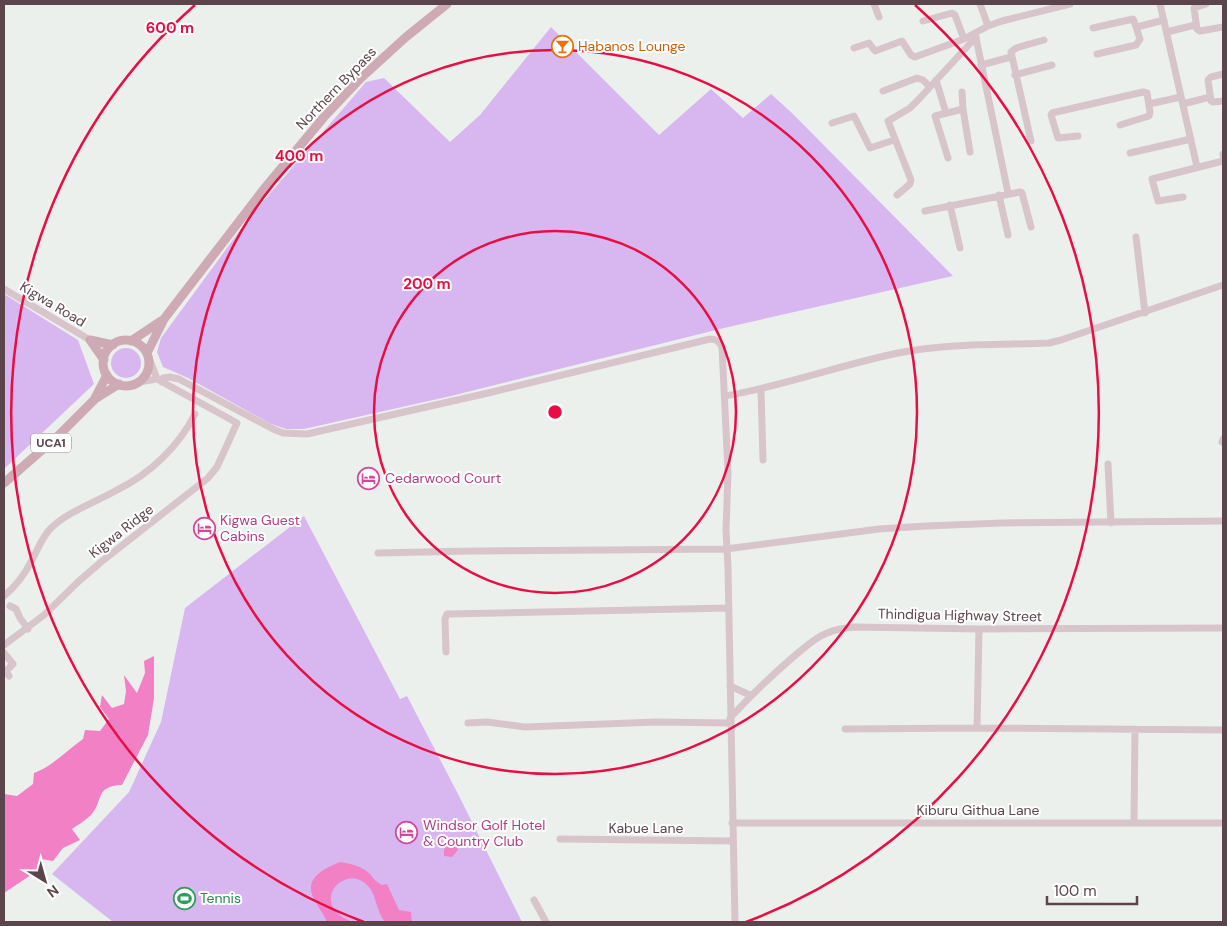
<svg xmlns="http://www.w3.org/2000/svg" width="1227" height="926" viewBox="0 0 1227 926" font-family="'DM Sans',sans-serif">
  <rect width="100%" height="100%" fill="#ecf0ed"/>
  <path fill="#d8b7f1" d="M551 27 659 135 711 89 743 118 771 94 792 113 953 276 724 328 451 396 304 429H286L271 424 188 378 163 367 157 352 161 338 249 218 366 82 384 78 450 142 480 115Z
    M4 294 78 340 94 384 4 469Z
    M111 363a15 15 0 1 1 30 0a15 15 0 1 1-30 0Z
    M304 516 400 699 407 696 457 792 522 922H113L52 874 129 792 161 722 185 608Z"/>
  <path fill="#f181c4" d="M154 656V698L148 735 122 785C94 786 104 801 91 815 86 820 78 825 72 829L80 840 63 848 53 861 41 859 40 869 4 893V794L17 796 33 784 34 773C53 766 66 751 83 739L85 730 100 731 109 719 100 707 102 695 112 708 124 704 126 691 124 675 137 693 145 673 144 661Z
    M449 842 456 843 458 850 452 857 444 856V850Z
    M340 862C351 864 362 866 370 874 374 879 376 882 382 885L387 884 399 910 411 912 412 922H385C377 913 376 895 369 887 346 860 306 904 352 922H327C324 914 319 909 315 901 302 879 323 869 340 862Z"/>
  <g fill="none" stroke-linecap="round" stroke-linejoin="round">
    <path stroke="#d8c5cc" stroke-width="7" d="M874 4 879 17
      M980 4 988 26
      M1160 4 1197 167
      M1206 4 1194 8 1197 29 1200 31 1223 27
      M923 21 952 13 955 15 964 39
      M1137 27 1164 20
      M1093 28 1133 19 1134 21 1140 39 1136 45 1097 54
      M1167 32 1195 25
      M975 33 1008 193
      M854 48 869 43 875 51 902 41 911 55 915 57 964 39 988 26 1002 21 1070 4
      M981 65 1011 57
      M1223 74 1211 77 1208 80 1211 101 1213 102 1223 101
      M1015 75 1052 65
      M936 80 946 113
      M883 91 917 78 923 80 930 87
      M962 92 963 109 970 152
      M1149 104 1181 97
      M1183 104 1210 97
      M832 123 854 116 870 148 894 140
      M1078 136 1058 138 1051 115 1052 113 1143 92 1147 93 1150 112 1149 116 1120 125
      M1031 141 1011 52 1016 48 1044 40
      M1130 153 1191 139
      M1223 154V155
      M948 158 935 116 963 109
      M897 195 910 184 911 180 888 121 910 108 919 99 976 37
      M999 195 1008 235
      M1183 197 1158 201 1152 179 1223 161
      M950 205 960 248
      M925 211 1020 192 1022 193 1031 227
      M1136 237 1145 313
      M4 289 90 340
      M148 355 157 379
      M139 382 157 379
      M162 382 163 378 170 377 179 379 273 429 283 433 307 434 488 393 710 339C716 339 719 341 722 347L728 472 726 530 728 568 735 922
      M761 390 763 460
      M725 396C784 386 840 365 898 353 948 343 998 345 1049 343L1061 340 1223 285
      M1222 442 1223 439
      M1108 464 1111 523
      M378 553 472 551 726 549 879 529 926 526 1002 523 1223 521
      M4 596C16 586 25 574 32 560 38 549 42 537 51 528 69 511 96 502 117 490 150 474 179 446 195 414
      M10 606 16 609 20 618 28 629
      M979 629 977 728 1223 730
      M4 645 44 615 79 581 101 562 208 478 217 467 237 423 157 379
      M446 652 445 619 447 614 729 608
      M4 653 13 664 6 671 9 676
      M730 686 750 695
      M730 718C750 696 770 677 792 658 803 649 814 638 827 633 836 629 845 628 854 627L979 629 1223 628
      M468 723 487 722 525 727 656 722 730 723
      M845 729 977 728
      M1134 822 1135 729
      M732 823H1223
      M560 839 732 841
      M534 900 546 922"/>
    <path stroke="#ceaab5" stroke-width="9" d="M90 340 104 360
      M90 340 113 345
      M103 363a23 23 0 1 1 46 0a23 23 0 1 1-46 0Z
      M131 341 161 321
      M147 353 164 319 264 189 324 117 361 78 406 37 447 4
      M95 398 107 375
      M4 483 58 436 95 399 119 384"/>
  </g>
  <g fill="none" stroke="#e80e44" stroke-width="2.5">
    <circle cx="555" cy="412" r="181"/>
    <circle cx="555" cy="412" r="362"/>
    <path d="M364 922A544 544 0 0 1 195 5M915 5A544 544 0 0 1 746 922"/>
  </g>
  <defs>
    <symbol id="bar-ring" viewBox="-11 -11 22 22"><circle r="9.5" fill="#fff" stroke="#e8710a" stroke-width="1.5"/><path d="M-6-5H6L.8 .8V4.5H3.5V6h-7V4.5H-.8V.8Z" fill="#e8710a"/></symbol>
    <symbol id="hotel-ring" viewBox="-11 -11 22 22"><circle r="9.5" fill="#fff" stroke="#d1479c" stroke-width="1.5"/><path d="M-6-4.5h1.5V1H6V5H4.5V3h-9V5H-6ZM-4 0a1.8 1.8 0 1 1 3.6 0ZM.5 0V-2.5h3Q6-2.5 6 0Z" fill="#d1479c"/></symbol>
    <symbol id="stadium-ring" viewBox="-11 -11 22 22"><circle r="9.5" fill="#fff" stroke="#2e9e5b" stroke-width="1.5"/><path d="M0-5a6.5 5 0 1 0 0 10a6.5 5 0 1 0 0-10ZM-3.5-1.8h7v3.6h-7Z" fill="#2e9e5b"/></symbol>
  </defs>
  <g fill-rule="evenodd">
    <use href="#bar-ring" x="550" y="34" width="25" height="25"/>
    <use href="#hotel-ring" x="356" y="466" width="25" height="25"/>
    <use href="#hotel-ring" x="192" y="516" width="25" height="25"/>
    <use href="#hotel-ring" x="394" y="820" width="25" height="25"/>
    <use href="#stadium-ring" x="172" y="886" width="25" height="25"/>
  </g>
  <g text-anchor="middle" stroke-width="4" stroke-linejoin="round" paint-order="stroke">
    <rect fill="#fff" stroke="#8c7c82" stroke-width="1" x="31" y="433.5" width="40" height="19" rx="4"/>
    <g font-size="12" font-weight="bold" fill="#5b444c">
      <text x="51" y="447">UCA1</text>
    </g>
    <g font-size="14" fill="#c56008" stroke="#fff" text-anchor="start">
      <text x="578" y="51">Habanos Lounge</text>
    </g>
    <g font-size="14" fill="#5b444c" stroke="#fff">
      <text transform="translate(336 88) rotate(-46)" y="5">Northern Bypass</text>
      <text transform="translate(53 304) rotate(31)" y="5">Kigwa Road</text>
      <text transform="translate(121 531) rotate(-38)" y="5">Kigwa Ridge</text>
      <text transform="translate(960 615) rotate(1)" y="5">Thindigua Highway Street</text>
      <text x="978" y="815">Kiburu Githua Lane</text>
      <text x="646" y="833">Kabue Lane</text>
    </g>
    <g font-size="14" fill="#b23c85" stroke="#fff" text-anchor="start">
      <text x="385" y="483">Cedarwood Court</text>
      <text x="220" y="525">Kigwa Guest<tspan x="220" dy="16">Cabins</tspan></text>
      <text x="423" y="830">Windsor Golf Hotel<tspan x="423" dy="16">&amp; Country Club</tspan></text>
    </g>
    <g font-size="14" fill="#27864d" stroke="#fff" text-anchor="start">
      <text x="200" y="903">Tennis</text>
    </g>
  </g>
  <circle cx="555" cy="412" r="8" fill="#e80e44" stroke="#fff" stroke-width="2.5"/>
  <g font-size="15" text-anchor="middle" font-weight="bold" fill="#e80e44" stroke="#fff" stroke-width="4" stroke-linejoin="round" paint-order="stroke">
    <text x="170" y="33">600 m</text>
    <text x="299" y="161">400 m</text>
    <text x="427" y="289">200 m</text>
  </g>
  <rect width="1227" height="926" fill="none" stroke="#5b444c" stroke-width="10"/>
  <g transform="translate(45 881) rotate(143)" stroke="#ffffff" stroke-width="4" paint-order="stroke">
  <path d="M0-4L9 19L0 12L-9 19Z" fill="#5b444c"/>
  <text y="-8" font-size="14" font-weight="bold" text-anchor="middle" fill="#5b444c">N</text>
  </g>
  <path d="M1047 896v8h90v-8" fill="none" stroke="#5b444c" stroke-width="2.5"/>
  <text x="1054" y="896" font-size="15" fill="#5b444c" stroke="#ffffff" stroke-width="4" paint-order="stroke">100 m</text>
</svg>
